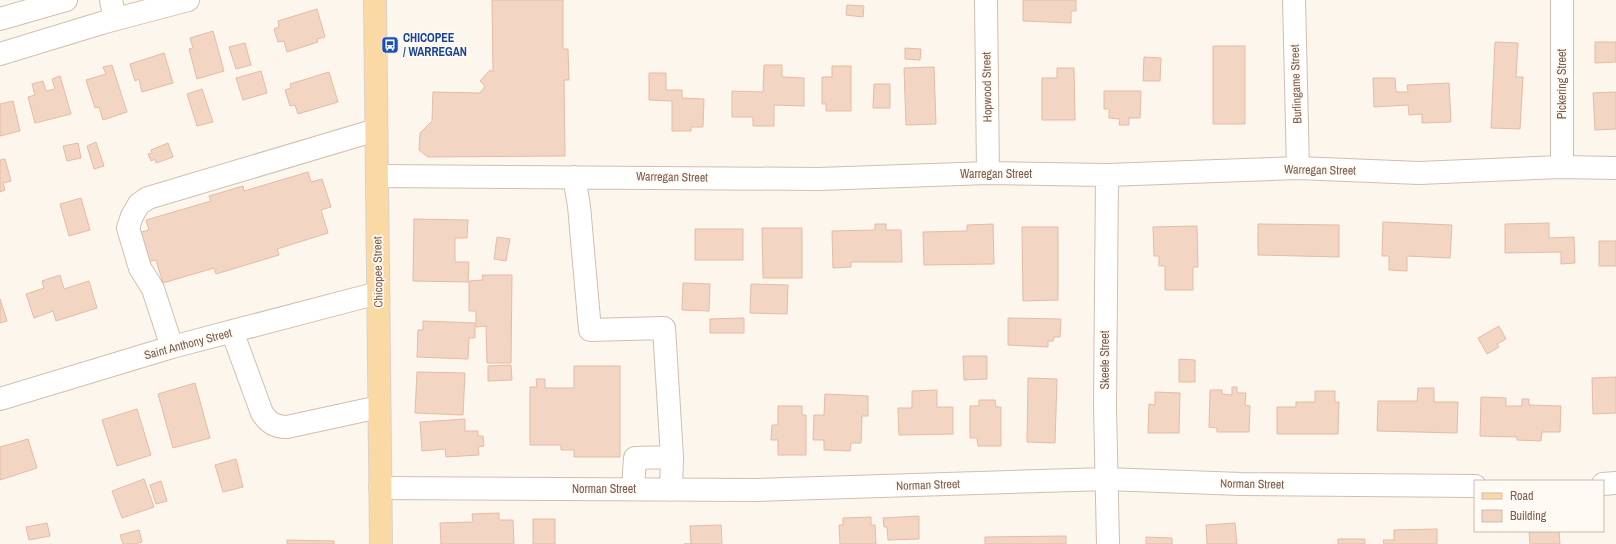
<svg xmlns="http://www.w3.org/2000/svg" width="1616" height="544" viewBox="0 0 1616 544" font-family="'Archivo Narrow',sans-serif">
  <rect width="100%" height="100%" fill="#fdf6ec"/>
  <path fill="#f3d5c3" stroke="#e6bba3" d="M492 0H563V49H568L569 80H564L565 156 428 157 419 150 420 133 432 121 433 92 480 93 485 86 480 81 490 70 493 72Z
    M1023 0H1076V11H1071V23L1023 21Z
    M847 5 864 6 863 17 846 15Z
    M317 9 325 37 317 39 318 42 287 52 284 41 278 42 274 29 279 27 278 21Z
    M213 31 224 71 197 79 189 49 193 48 190 38Z
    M1495 42 1518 43 1516 77H1523L1520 129 1491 128Z
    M1595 42H1616V62L1595 63Z
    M245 43 251 65 236 69 229 47Z
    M1213 46H1245V124H1213Z
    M905 48 921 49 920 60 905 59Z
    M164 53 173 83 142 92 139 79 135 81 130 64Z
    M1144 57 1161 58 1160 81H1143Z
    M112 65 127 112 103 120 99 107 95 108 86 80 106 74 103 67Z
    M764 65H782V77L804 78V106L774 105V126H753V117H732V91L763 92Z
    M832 66H851V111H826V104H822V77H832Z
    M934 67 936 124 906 125 904 68Z
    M1057 68H1074L1075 120H1042V78H1057Z
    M261 71 267 93 243 100 236 78Z
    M329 72 338 102 298 114 295 105 290 106 285 90 291 88 290 84Z
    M649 73H666V90H682V98L704 99 703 127H691V131H672V101L649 100Z
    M60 76 71 114 35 123 28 97 35 95 32 84 43 81 46 91 55 89 52 79Z
    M1373 78H1395L1396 92H1408L1407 85 1449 83 1451 122 1422 123V114L1409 115 1408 105 1374 107Z
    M874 84H890V108H873Z
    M202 89 213 122 197 126 187 94Z
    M1104 91H1141L1140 118H1129V125H1119L1120 119 1109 118V109H1104Z
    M1616 92V129L1595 130 1593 93Z
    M13 101 20 131 0 136V104Z
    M96 142 104 166 94 169 87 146Z
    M78 143 81 158 67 161 63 146Z
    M168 143 173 157 156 163 155 159 151 161 148 154 152 153 151 150Z
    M5 159 11 181 3 183 5 190 0 192V160Z
    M308 172 311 182 322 179 331 207 321 210 328 233 277 249 279 255 216 274 214 268 163 283 156 260 147 262 138 233 149 230 146 220 211 201 209 196 243 186 244 191Z
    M81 198 90 230 69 236 60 204Z
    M414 219 468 220 467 238H455V262H469L468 282 413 281Z
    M1383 222 1452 225 1450 258 1407 256V271L1389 270V256H1382Z
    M1549 223V238L1574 237 1575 263 1561 264V252L1505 253V224Z
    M875 224H886V230H901L902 262H851V267L833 268 832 231 875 230Z
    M993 224 994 264 924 265 923 232 967 231V225Z
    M1258 224 1339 225V257L1258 255Z
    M1197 226 1198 267H1193V290H1165V266H1159V256H1154L1153 227Z
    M1022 227H1058V300L1023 301Z
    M762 228H802V278H763Z
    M695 229H743V260H695Z
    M497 237 510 239 506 261 494 259Z
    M1599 241H1616V266H1599Z
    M60 275 64 289 89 281 97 308 56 321 53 311 34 318 26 294 44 288 42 281Z
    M482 275H512L511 363H487L486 326 476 327V311H469V281L483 280Z
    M683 283 710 284 709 311 682 310Z
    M751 284 788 285 787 314 750 313Z
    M0 299 7 321 0 323Z
    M744 318V333H710V319Z
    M1008 318 1061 319 1060 337H1054L1053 341H1048V347L1008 345Z
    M423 321 475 323V338H469L468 359 417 357 418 330H423Z
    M1499 326 1506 339 1497 344 1499 347 1487 354 1478 338Z
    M963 356H987V379L964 380Z
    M1179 359 1195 360V382H1179Z
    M511 365 512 380 488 381V366Z
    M574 366H620V457H574V450H561V445H530V387H537L536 379H545V388H574Z
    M417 372 465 373 463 415 415 413Z
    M1616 377V413L1593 414 1592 378Z
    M1028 378 1057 379 1055 443 1027 442Z
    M195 383 210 438 173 448 158 394Z
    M1232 387H1237V393H1246L1245 405 1250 406 1249 432H1217V428L1209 427 1210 390H1222V394L1232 395Z
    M1418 388H1434V402H1458L1457 433 1377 431 1378 401H1417Z
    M937 390V407H953V434L899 435 898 408H912V391Z
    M1315 391H1335V402H1339L1338 434H1277V407H1296V402H1315Z
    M1155 392 1180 393 1179 433H1148L1149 404 1155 405Z
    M825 394 868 396V416H862L861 443H851L850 451 824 450V440H813L814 415H824Z
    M1481 397 1506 398V406H1522V399H1529V405L1561 406 1560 432H1542L1541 441 1517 440V437L1480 436Z
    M979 400H995L996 407H1001V446H978L977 438H970V406H979Z
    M778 406H802V415H806V455H778V440H771L772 425H778Z
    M137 409 151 455 117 466 102 420Z
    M465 419V431H478V436H483L484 446 478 447 479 455 446 457 445 449 422 451 420 422Z
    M28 439 37 468 0 480V447Z
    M236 459 243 487 223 492 215 465Z
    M144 479 154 507 122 518 112 491Z
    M161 481 167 501 156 504 150 485Z
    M499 513V520H513L514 544H441L440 523 473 522 472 514Z
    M919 516V539L888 540 887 527H884L883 518Z
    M871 517V525H875L876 544H840L839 525H843V518Z
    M533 519H555V544H533Z
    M47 523 50 536 29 540 26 527Z
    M1235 523 1237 544H1207L1206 525Z
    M721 525 722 544H684H691L690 526Z
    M1437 529V544H1384L1383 540H1394V530Z
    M139 530 142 542 135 544H123L120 535Z
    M1529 531H1559L1560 544H1530Z
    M1066 536V544H985V537Z
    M1146 537 1172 538V544H1146Z
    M1338 539H1365V544H1338Z
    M287 540 334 541V544H287Z"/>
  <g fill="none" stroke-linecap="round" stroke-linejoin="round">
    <defs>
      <path id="minor" d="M111 0 115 19
        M986 0 988 173
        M1294 0 1298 168
        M0 19 66 0
        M0 54 105 22 188 0
        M1562 167V0
        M1107 175 1105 407 1108 544
        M377 176 819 179 988 173 1107 175 1298 168 1419 173 1562 167 1616 168
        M574 177 579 206 590 330 664 328 672 457 671 490
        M232 331 262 413C269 423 275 427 287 427L379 407
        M172 347 153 289 140 268 128 228 132 216 139 204 148 198 376 130
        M0 399 172 347 378 293
        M1603 484 1616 483
        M380 488 757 490 1106 479 1241 484 1475 486
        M633 489 635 458 672 457"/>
      <path id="major" d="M375 0 381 544"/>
    </defs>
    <use href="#minor" stroke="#d1beb0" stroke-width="24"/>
    <use href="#major" stroke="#dad1cd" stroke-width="24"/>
    <use href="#minor" stroke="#fff" stroke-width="22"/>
    <use href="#major" stroke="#fbd9a5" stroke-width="22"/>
  </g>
  <defs>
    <symbol id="bus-square" viewBox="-11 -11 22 22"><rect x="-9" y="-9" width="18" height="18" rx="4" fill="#1a4fb4" stroke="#fffaf3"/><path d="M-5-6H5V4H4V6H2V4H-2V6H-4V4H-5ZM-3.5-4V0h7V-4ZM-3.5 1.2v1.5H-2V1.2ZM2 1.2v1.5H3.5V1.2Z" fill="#fff"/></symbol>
  </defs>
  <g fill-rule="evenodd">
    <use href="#bus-square" x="380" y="35" width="20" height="20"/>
  </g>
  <g text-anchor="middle" stroke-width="3.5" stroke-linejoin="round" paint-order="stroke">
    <g font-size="12" font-weight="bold" fill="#164399" stroke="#fffaf3" text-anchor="start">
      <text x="403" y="42">CHICOPEE<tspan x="403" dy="14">/ WARREGAN</tspan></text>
    </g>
    <g font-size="12" fill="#7a5c4d" stroke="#fffaf3">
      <text transform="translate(1296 84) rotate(-92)" y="4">Burlingame Street</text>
      <text transform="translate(1562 84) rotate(-90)" y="4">Pickering Street</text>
      <text transform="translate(987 87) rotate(-91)" y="4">Hopwood Street</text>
      <text transform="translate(1320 170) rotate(1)" y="4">Warregan Street</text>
      <text x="996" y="178">Warregan Street</text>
      <text transform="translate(672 177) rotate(1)" y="4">Warregan Street</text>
      <text transform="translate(378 272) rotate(-91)" y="4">Chicopee Street</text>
      <text transform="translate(188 344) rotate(-15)" y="4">Saint Anthony Street</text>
      <text transform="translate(1105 360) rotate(-90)" y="4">Skeele Street</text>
      <text transform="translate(1252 484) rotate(1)" y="4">Norman Street</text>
      <text transform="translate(928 485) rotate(-2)" y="4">Norman Street</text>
      <text x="604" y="493">Norman Street</text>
    </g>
  </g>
  <rect x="1474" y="480" width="130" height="52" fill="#fffaf3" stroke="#cabbb1"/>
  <rect x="1482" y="493" width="20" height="6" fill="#fbd9a5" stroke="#cabbb1"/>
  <text x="1510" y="500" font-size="12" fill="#7a5c4d">Road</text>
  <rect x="1482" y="510" width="20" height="12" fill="#f3d5c3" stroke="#cabbb1"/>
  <text x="1510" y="520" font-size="12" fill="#7a5c4d">Building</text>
</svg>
